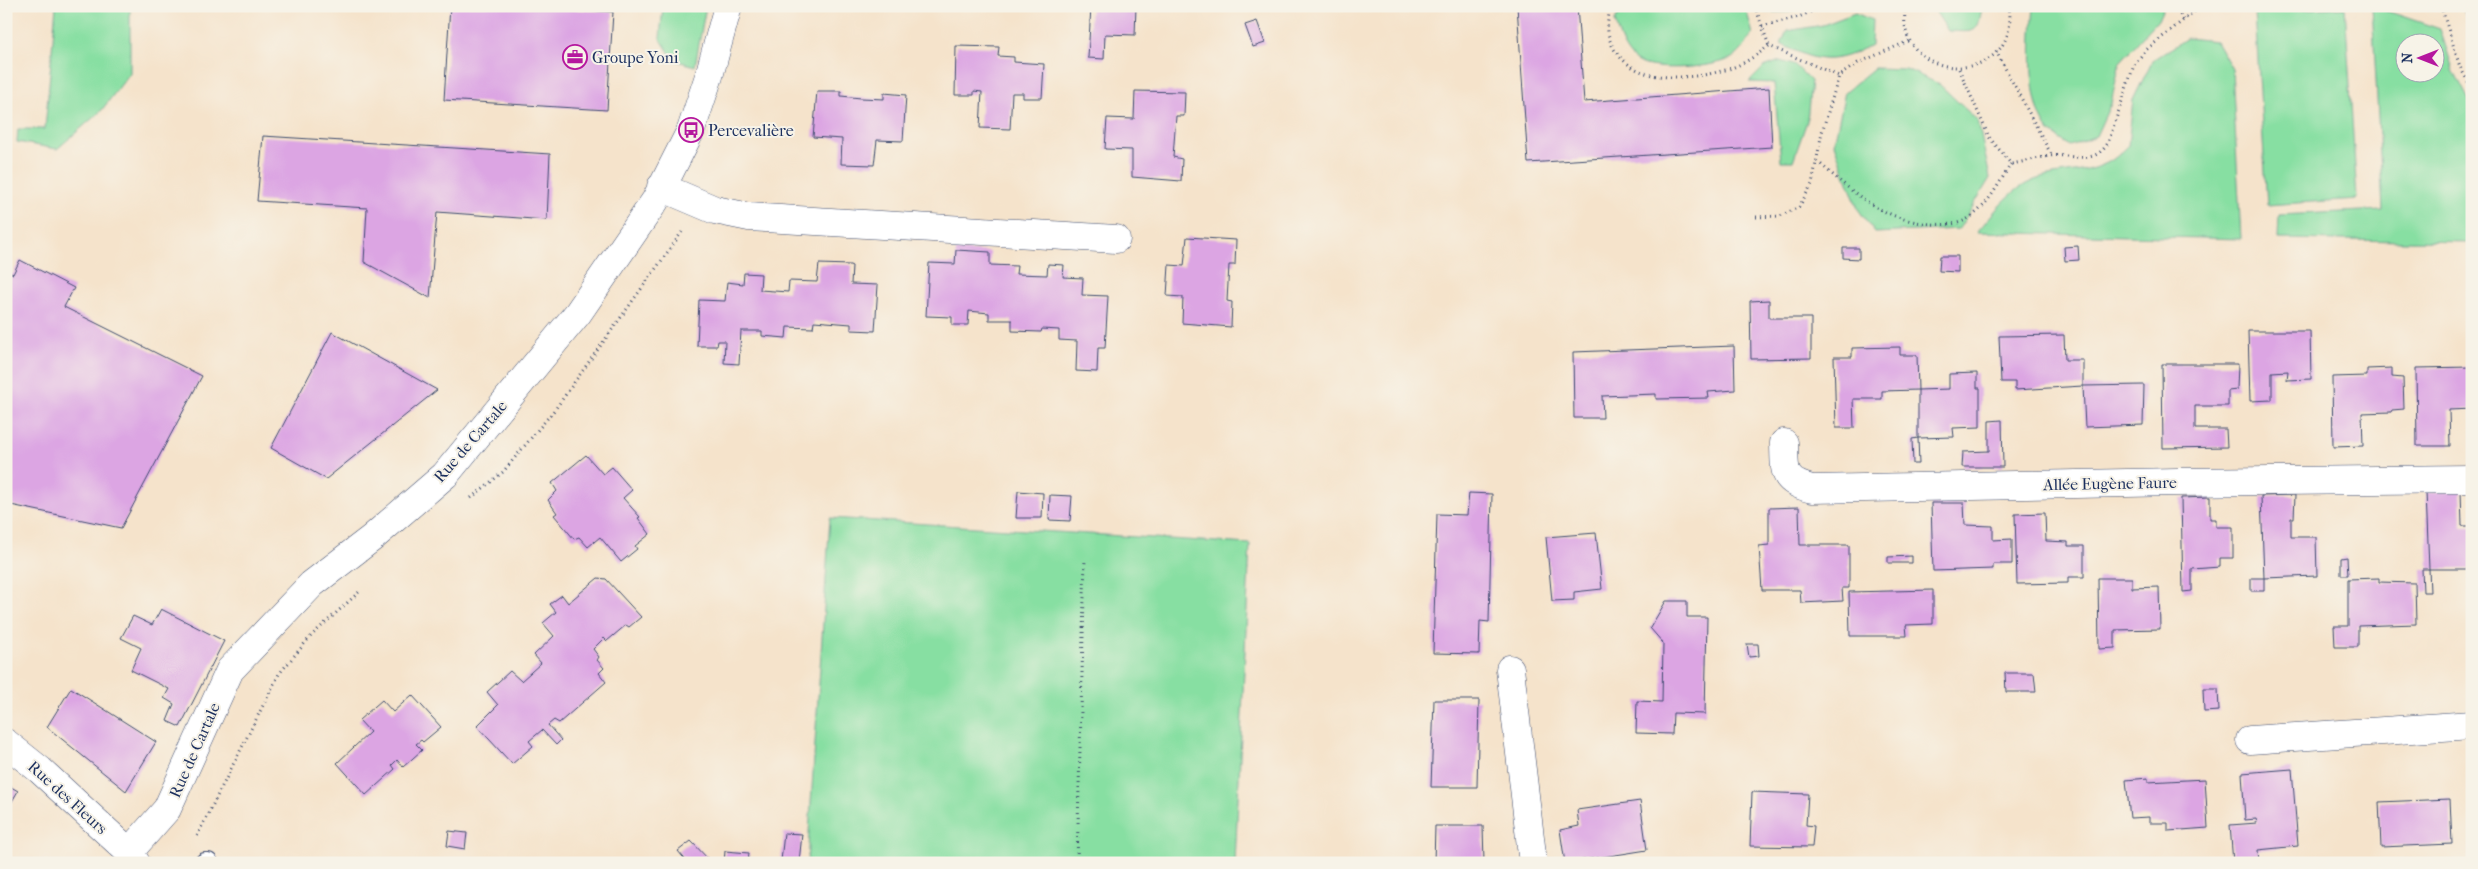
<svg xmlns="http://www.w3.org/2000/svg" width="2478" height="869" viewBox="0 0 2478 869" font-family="'IM FELL French Canon',serif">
  <rect width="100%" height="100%" fill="#f7f3e8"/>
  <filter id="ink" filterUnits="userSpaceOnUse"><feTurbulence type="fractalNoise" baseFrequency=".02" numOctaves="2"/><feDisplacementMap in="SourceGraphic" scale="10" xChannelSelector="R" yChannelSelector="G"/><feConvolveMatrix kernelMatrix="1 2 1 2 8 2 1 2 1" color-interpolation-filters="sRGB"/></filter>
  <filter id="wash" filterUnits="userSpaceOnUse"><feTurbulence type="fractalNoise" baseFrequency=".0096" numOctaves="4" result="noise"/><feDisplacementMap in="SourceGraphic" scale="20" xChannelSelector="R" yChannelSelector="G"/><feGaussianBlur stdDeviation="1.12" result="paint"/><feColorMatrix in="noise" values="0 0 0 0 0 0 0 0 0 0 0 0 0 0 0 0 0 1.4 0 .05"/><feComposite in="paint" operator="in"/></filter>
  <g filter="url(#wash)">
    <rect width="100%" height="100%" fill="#f5e3cb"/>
    <path fill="#87dfa2" stroke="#518780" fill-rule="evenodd" d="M56 6H130V73L101 111 57 149 17 142 18 129H45Z
      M663 6H706L695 66 674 60 660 38Z
      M1623 6H1738L1746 9 1753 34C1748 41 1743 50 1737 55 1721 68 1653 73 1636 61 1624 53 1618 34 1615 21Z
      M1764 6H1802L1790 12H1766Z
      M1932 6H1982C1978 35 1976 32 1948 31Z
      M2034 6H2164L2158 20 2120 62 2111 103 2096 136 2070 146C2064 141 2055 137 2050 132 2026 103 2031 42 2034 6Z
      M2372 6 2440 29 2453 69 2472 106V242L2278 239 2279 215 2383 210ZM2406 42H2436V72H2406Z
      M2462 6H2472V30Z
      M2345 7 2357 199 2267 205 2255 12Z
      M1855 13 1872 20 1871 45C1834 65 1818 63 1781 44L1787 31 1823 25Z
      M2187 38 2216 41 2232 69 2241 239 1977 232C1991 216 2007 194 2026 184 2051 170 2082 176 2107 163 2115 159 2122 152 2128 146L2133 100 2152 61Z
      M1780 61 1796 66 1811 81 1807 121 1793 161H1781L1774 83 1749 82 1764 67Z
      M1874 68 1906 69 1939 84 1978 121 1990 178 1959 229 1875 233 1858 209 1834 144 1845 92Z
      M830 518 1250 544 1235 863H807Z"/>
    <g id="blocks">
      <path fill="#dca5e3" d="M450 6H527L613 12 607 110 444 100Z
        M1091 6H1136L1135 35 1105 34 1104 59 1088 58Z
        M1517 6H1577L1584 102 1769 88 1772 147 1528 163Z
        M1257 21 1265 43 1253 47 1245 25Z
        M956 46 999 47 998 56 1014 57V62L1044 64 1042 98H1023V93H1012L1010 129 980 128 982 92 974 91V95H955Z
        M817 91H841V96L861 98 884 99V93L906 95 903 141 877 140 874 165 841 164 842 139 813 137Z
        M1135 91 1185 92 1184 116H1176L1173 157 1182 159 1181 181 1132 177V150L1105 149 1107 118 1134 119Z
        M263 136 550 154 547 220 437 212 430 298 364 262 367 208 257 201Z
        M1187 237 1236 240 1235 265H1229L1227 301 1232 302 1231 327 1182 323 1183 297 1167 296 1169 265 1184 266Z
        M2078 246 2079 260 2065 261 2064 247Z
        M1843 248H1859V259L1843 258Z
        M956 250 990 252V265L1017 266 1016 274 1047 275 1048 264 1064 265 1063 277 1083 278 1082 295 1108 296 1105 348H1098L1097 372 1076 371 1077 341 1059 340V330L1042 329 1041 332 1012 331V320H989V313L969 311 968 325H952V317L926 316 929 263 955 264Z
        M1940 256H1958V272L1939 271Z
        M20 260 74 288 64 307 202 376 121 528 6 504V271L13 274Z
        M819 264 850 265 852 266 851 284 878 285 875 331 851 330V324L814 321 813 328 787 327 786 338 762 336V331H741L739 364 724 363 725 341H718L717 346H697L699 300 725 301 727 282 743 284 744 273 761 274 760 290 788 292 789 281 817 282Z
        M1769 300V318H1811V358L1751 359 1750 301Z
        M2248 331H2310L2311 379 2287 380 2288 371 2272 372V400L2250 401Z
        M332 332 437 390 326 479 271 448Z
        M2064 335 2065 360H2083V386L2015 390V382H2001L1999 336Z
        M1734 346 1735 390 1708 392 1709 398 1656 399V394L1602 396 1603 418H1574L1573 352Z
        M1900 347V355H1917L1918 390 1882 391V399H1853L1854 428H1836L1834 357H1852V348Z
        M2162 364H2238L2237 389 2228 390V406H2195V429H2226L2227 447 2163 448Z
        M2472 367V409L2449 410 2450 446H2417L2416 368Z
        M2392 368V377L2403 378 2404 409 2392 410 2391 412 2362 413 2363 446 2333 447 2332 377 2367 376V369Z
        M1977 373V388H1980V427L1953 428 1954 437 1918 438 1919 464H1913L1912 439 1918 438V390L1949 389V374Z
        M2144 385 2143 425 2085 427 2083 386Z
        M2002 420 2003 467H1962L1963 452 1989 451V421Z
        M586 455 603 474 612 467 632 490 623 498 640 517 638 518 650 534 635 546 637 549 621 562 600 537 588 547 579 537 574 539 554 515 557 513 548 500 557 491 552 483Z
        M1018 491 1043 493 1042 518H1016Z
        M2461 491 2462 526H2472V569H2429L2426 492Z
        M1469 493 1492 494 1489 622 1480 621 1479 654 1433 653 1437 514 1467 515Z
        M1050 495 1072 496 1070 521 1049 520Z
        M2295 495 2294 518H2291V537H2316L2317 576 2264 578 2261 496Z
        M2210 497V519H2216V527H2233V558H2220V567L2192 569V591L2183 592 2181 498Z
        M1931 503H1964L1965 525 1993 526V540L2012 539V564H1993V569L1933 571Z
        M1799 507 1800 545H1849V588H1842L1843 601 1801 603 1800 590H1762L1759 546 1769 545V508Z
        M2045 513 2046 541 2068 542V546H2084V577H2068V583L2017 584 2015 514Z
        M1596 533 1602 589 1574 592V600L1552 601 1546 537Z
        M1912 556V563H1888V557Z
        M2347 557 2348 575H2341V558Z
        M2422 569H2429L2430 592H2423Z
        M598 578 606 579 641 617 629 627 626 625 607 641 604 638 593 649 599 657 597 660 604 668 599 673 606 682 559 723 554 720 548 725 561 740 556 745 542 730 529 741 533 746 512 764 477 726 498 705 487 692 510 671 521 681 541 663 534 655 554 636 543 623 556 612 550 604 562 595 568 603Z
        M2098 578H2132V588L2159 587 2160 629 2115 630V648L2099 649Z
        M2251 578H2264V591H2251Z
        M2379 578V582L2415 583 2416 624 2358 626V647H2335L2334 626H2348V579Z
        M1933 590V624L1906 625 1907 636H1850L1849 592Z
        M1666 601H1687V617H1707L1705 714 1673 713 1672 734 1636 733 1637 701 1662 702 1663 643 1650 628Z
        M161 609 224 641 180 727 167 721 174 704 164 698 169 689 131 670 141 648 121 638 133 616 152 625Z
        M1747 644H1758L1759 656 1749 657Z
        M2005 673H2034L2036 692H2006Z
        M71 688 156 742 126 791 47 727Z
        M2203 689H2218L2219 711 2204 712Z
        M412 695 441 727 423 742 421 740 416 744 422 750 403 767 397 760 392 765 395 769 366 795 337 763 370 732 359 720 382 700 393 712Z
        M1434 700H1479L1477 787H1431Z
        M2292 769 2298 846 2258 850 2259 863H2233L2230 825 2257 823 2256 819 2245 820 2242 773Z
        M2148 778V782L2205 779 2208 828 2168 831V823H2149V817L2130 818 2126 780Z
        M6 784 18 791 11 803 6 800Z
        M1752 792 1808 794 1806 825 1814 826 1812 847 1750 846Z
        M2450 799 2452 844 2381 847 2379 802Z
        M1640 801 1647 850 1565 863 1560 830 1579 826 1577 810Z
        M1435 826H1483L1484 863H1434Z
        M449 831 467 833 465 849 447 846Z
        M784 833 802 834 799 862 781 861Z
        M691 841 712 863H688L678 851Z
        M725 851 749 853 748 863H724Z"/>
    </g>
  </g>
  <g filter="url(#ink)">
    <use href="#blocks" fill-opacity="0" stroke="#3c4a6e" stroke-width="1"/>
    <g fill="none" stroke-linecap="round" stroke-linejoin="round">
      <defs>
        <path id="service" d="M205 863H208"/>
        <path id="minor" d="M661 187 715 210 749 217 1116 239
          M1784 443C1785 471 1781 481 1812 489L2177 482 2472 479
          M1510 669 1533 863
          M2250 740 2472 725
          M6 743 40 770 129 852 136 863
          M129 852 167 809 230 670 312 584 372 538 445 475 578 313 655 201 691 130 709 76 728 6"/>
      </defs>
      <use href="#service" stroke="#3c4a6e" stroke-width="22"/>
      <use href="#minor" stroke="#3c4a6e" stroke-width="29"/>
      <path stroke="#3c4a6e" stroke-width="3" stroke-dasharray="1 4" stroke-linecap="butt" d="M1612 6C1598 38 1619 67 1652 75 1673 79 1701 77 1721 71 1740 67 1754 57 1769 46L1839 76
        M1755 6 1769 46
        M1890 6 1905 11
        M1906 6C1890 84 2022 91 2009 6
        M2175 6 2183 20
        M2441 6 2460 67 2472 89
        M1762 26 1799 17 1823 6
        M1996 51 2052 156
        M1959 69 1989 137 2011 164C2024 162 2037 158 2050 156 2073 153 2093 167 2108 143L2134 65 2146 50 2201 6
        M1817 161C1854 193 1881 220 1932 224 1946 225 1960 225 1972 216 1989 204 2000 181 2011 164
        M1756 217 1780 216 1799 207 1812 184 1822 132 1839 76 1858 63 1911 40
        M471 498 503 472 556 408 682 232
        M197 836 279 674 311 636 359 592
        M1077 863 1085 559"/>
      <use href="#service" stroke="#fff" stroke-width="20"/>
      <use href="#minor" stroke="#fff" stroke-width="28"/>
    </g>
  </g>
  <defs>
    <symbol id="office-ring" viewBox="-11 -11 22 22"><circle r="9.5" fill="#f7f3e8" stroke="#b5179e" stroke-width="1.5"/><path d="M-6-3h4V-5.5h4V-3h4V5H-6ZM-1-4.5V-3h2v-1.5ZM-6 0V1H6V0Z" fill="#b5179e"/></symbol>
    <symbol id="bus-ring" viewBox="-11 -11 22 22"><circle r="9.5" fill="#f7f3e8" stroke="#b5179e" stroke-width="1.5"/><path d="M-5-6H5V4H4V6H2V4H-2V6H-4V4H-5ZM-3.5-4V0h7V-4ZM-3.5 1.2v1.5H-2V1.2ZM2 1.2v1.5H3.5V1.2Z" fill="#b5179e"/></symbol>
  </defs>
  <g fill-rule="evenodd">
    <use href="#office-ring" x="561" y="43" width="28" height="28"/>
    <use href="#bus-ring" x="677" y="116" width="28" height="28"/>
  </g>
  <g text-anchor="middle" stroke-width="4" stroke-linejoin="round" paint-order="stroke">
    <g font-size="16" fill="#1b2f5e" stroke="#f7f3e8" text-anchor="start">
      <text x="592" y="63">Groupe Yoni</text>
      <text x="708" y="136">Percevalière</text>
    </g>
    <g font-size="16" fill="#1b2f5e" stroke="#f7f3e8">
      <text transform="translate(470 441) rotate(-49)" y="6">Rue de Cartale</text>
      <text transform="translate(2110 483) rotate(-1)" y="6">Allée Eugène Faure</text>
      <text transform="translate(194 750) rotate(-66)" y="6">Rue de Cartale</text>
      <text transform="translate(68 797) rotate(42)" y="6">Rue des Fleurs</text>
    </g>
  </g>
  <rect width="2478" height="869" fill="none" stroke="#f7f3e8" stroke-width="25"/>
  <g transform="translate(2420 58) rotate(270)"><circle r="24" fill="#f7f3e8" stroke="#9fa5b1"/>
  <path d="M0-4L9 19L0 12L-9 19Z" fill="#b5179e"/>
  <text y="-8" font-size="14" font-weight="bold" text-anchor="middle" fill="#1b2f5e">N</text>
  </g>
</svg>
